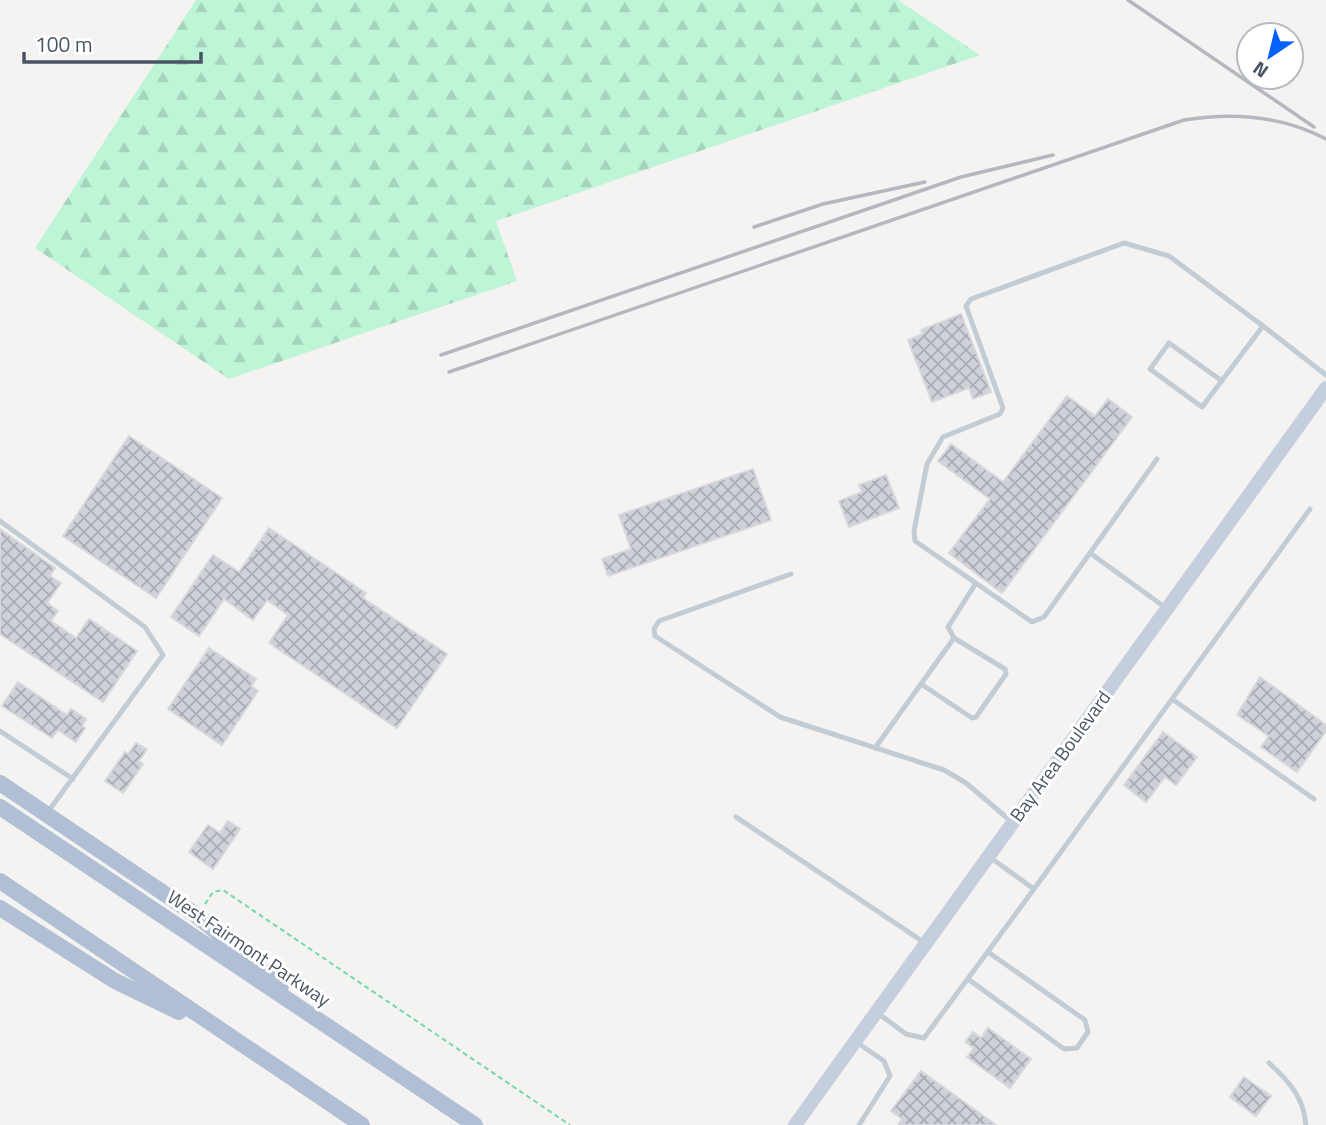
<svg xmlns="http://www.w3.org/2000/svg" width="1326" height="1125" viewBox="0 0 1326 1125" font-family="'Titillium Web',sans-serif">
  <defs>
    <pattern id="forest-firs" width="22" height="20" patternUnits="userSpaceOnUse" patternTransform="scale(1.75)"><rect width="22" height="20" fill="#bef5d7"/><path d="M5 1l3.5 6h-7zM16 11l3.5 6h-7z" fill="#a5d4bb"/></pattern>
    <pattern id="building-cross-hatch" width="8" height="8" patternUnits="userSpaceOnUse" patternTransform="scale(1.75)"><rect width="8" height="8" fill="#ced1d8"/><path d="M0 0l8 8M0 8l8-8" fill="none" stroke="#a9acb3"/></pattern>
  </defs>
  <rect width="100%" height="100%" fill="#f5f3f2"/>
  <path fill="url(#forest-firs)" d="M196 0H898L980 55 496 221 517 281 229 379 35 248Z"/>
  <path fill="url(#building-cross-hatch)" stroke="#d6d8de" stroke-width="2" d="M961 314 991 392 973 399 969 388 932 402 908 340 923 334 921 330Z
    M1067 396 1095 416 1108 399 1132 417 1002 593 949 553 990 499 938 461 951 444 1003 482Z
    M129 436 222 498 156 598 63 536Z
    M753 469 771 520 608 576 602 559 631 549 619 515Z
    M886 475 899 508 849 527 839 501 862 492 859 485Z
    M269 528 366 593 363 598 447 654 397 728 269 643 288 615 267 600 253 620 224 599 199 636 171 617 213 555 239 572Z
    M0 529 55 568 50 576 61 583 47 603 58 611 51 621 76 638 89 619 137 651 103 702 0 634Z
    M209 648 256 679 251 686 258 691 222 745 168 709Z
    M1260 677 1326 725V731L1297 772 1261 747 1269 736 1237 715Z
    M18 682 67 715 71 709 86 719 82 726 85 728 76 742 58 730 52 738 2 706Z
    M1163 732 1197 757 1176 785 1165 777 1146 802 1124 785Z
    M136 743 147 749 139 761 143 764 123 793 105 781 125 752 128 754Z
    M228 821 240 829 213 869 189 852 208 825 220 833Z
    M988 1028 1031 1059 1010 1088 967 1057 974 1048 965 1042 973 1032 981 1038Z
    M921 1071 996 1125H898L902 1119 891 1111Z
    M1244 1077 1271 1096 1256 1116 1230 1097Z"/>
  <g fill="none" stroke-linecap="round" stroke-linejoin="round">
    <path stroke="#72d8ac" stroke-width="2" stroke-dasharray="5 3.5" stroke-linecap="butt" d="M205 904 213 892 223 890 570 1125"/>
    <path stroke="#c2ccd5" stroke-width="5" d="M1222 381 1169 343 1150 369 1202 407 1263 326 1326 375
      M0 521 145 627 163 655 47 813
      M1090 553 1157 459
      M791 574 659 621 654 629 655 636 780 717 944 770 966 783 1012 822
      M1166 608 1090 553 1044 617 1032 622 915 541 914 531 927 464 943 437 1000 414 1003 408 966 306 971 299 1124 243 1169 256 1263 326
      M954 638 948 627 976 583
      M1172 699 1314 799
      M0 731 73 779
      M875 748 954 638 1005 669 1006 674 976 717 972 718 921 684
      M736 817 925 943
      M1034 889 1310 509
      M968 979 1064 1049 1077 1048 1088 1032 1085 1020 988 952
      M879 1014 906 1034 924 1038 1034 889 991 858
      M855 1041 884 1061 890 1076 859 1125
      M1269 1063C1289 1081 1304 1098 1306 1125"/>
    <path stroke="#c4cedd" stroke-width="14" d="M795 1125 1326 388"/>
    <path stroke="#b0bfd3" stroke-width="16" d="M0 783 196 915 281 986
      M0 807 475 1125
      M0 881 362 1125
      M0 908 115 981 179 1012"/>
    <path stroke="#b4b7bd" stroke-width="3.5" d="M1128 0 1314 127
      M754 227 823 204 925 182
      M441 355 961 177 1053 155
      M449 372 1184 120C1233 112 1282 116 1326 139"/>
  </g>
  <g text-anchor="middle" stroke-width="6" stroke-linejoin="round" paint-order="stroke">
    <g font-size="19" fill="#485463" stroke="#fff">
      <text transform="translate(1060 756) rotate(-54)" y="7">Bay Area Boulevard</text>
      <text transform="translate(249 948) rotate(34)" y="7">West Fairmont Parkway</text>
    </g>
  </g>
  <g transform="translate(1270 56) rotate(215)"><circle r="33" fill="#ffffff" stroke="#b6bbc1" stroke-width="2"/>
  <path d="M0-5L12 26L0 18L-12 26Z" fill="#0761fb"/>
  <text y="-10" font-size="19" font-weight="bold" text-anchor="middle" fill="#485463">N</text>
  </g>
  <path d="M24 52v10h177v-10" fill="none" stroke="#485463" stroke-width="3.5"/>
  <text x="35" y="52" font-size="21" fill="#485463" stroke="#ffffff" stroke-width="5" paint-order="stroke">100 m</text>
</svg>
